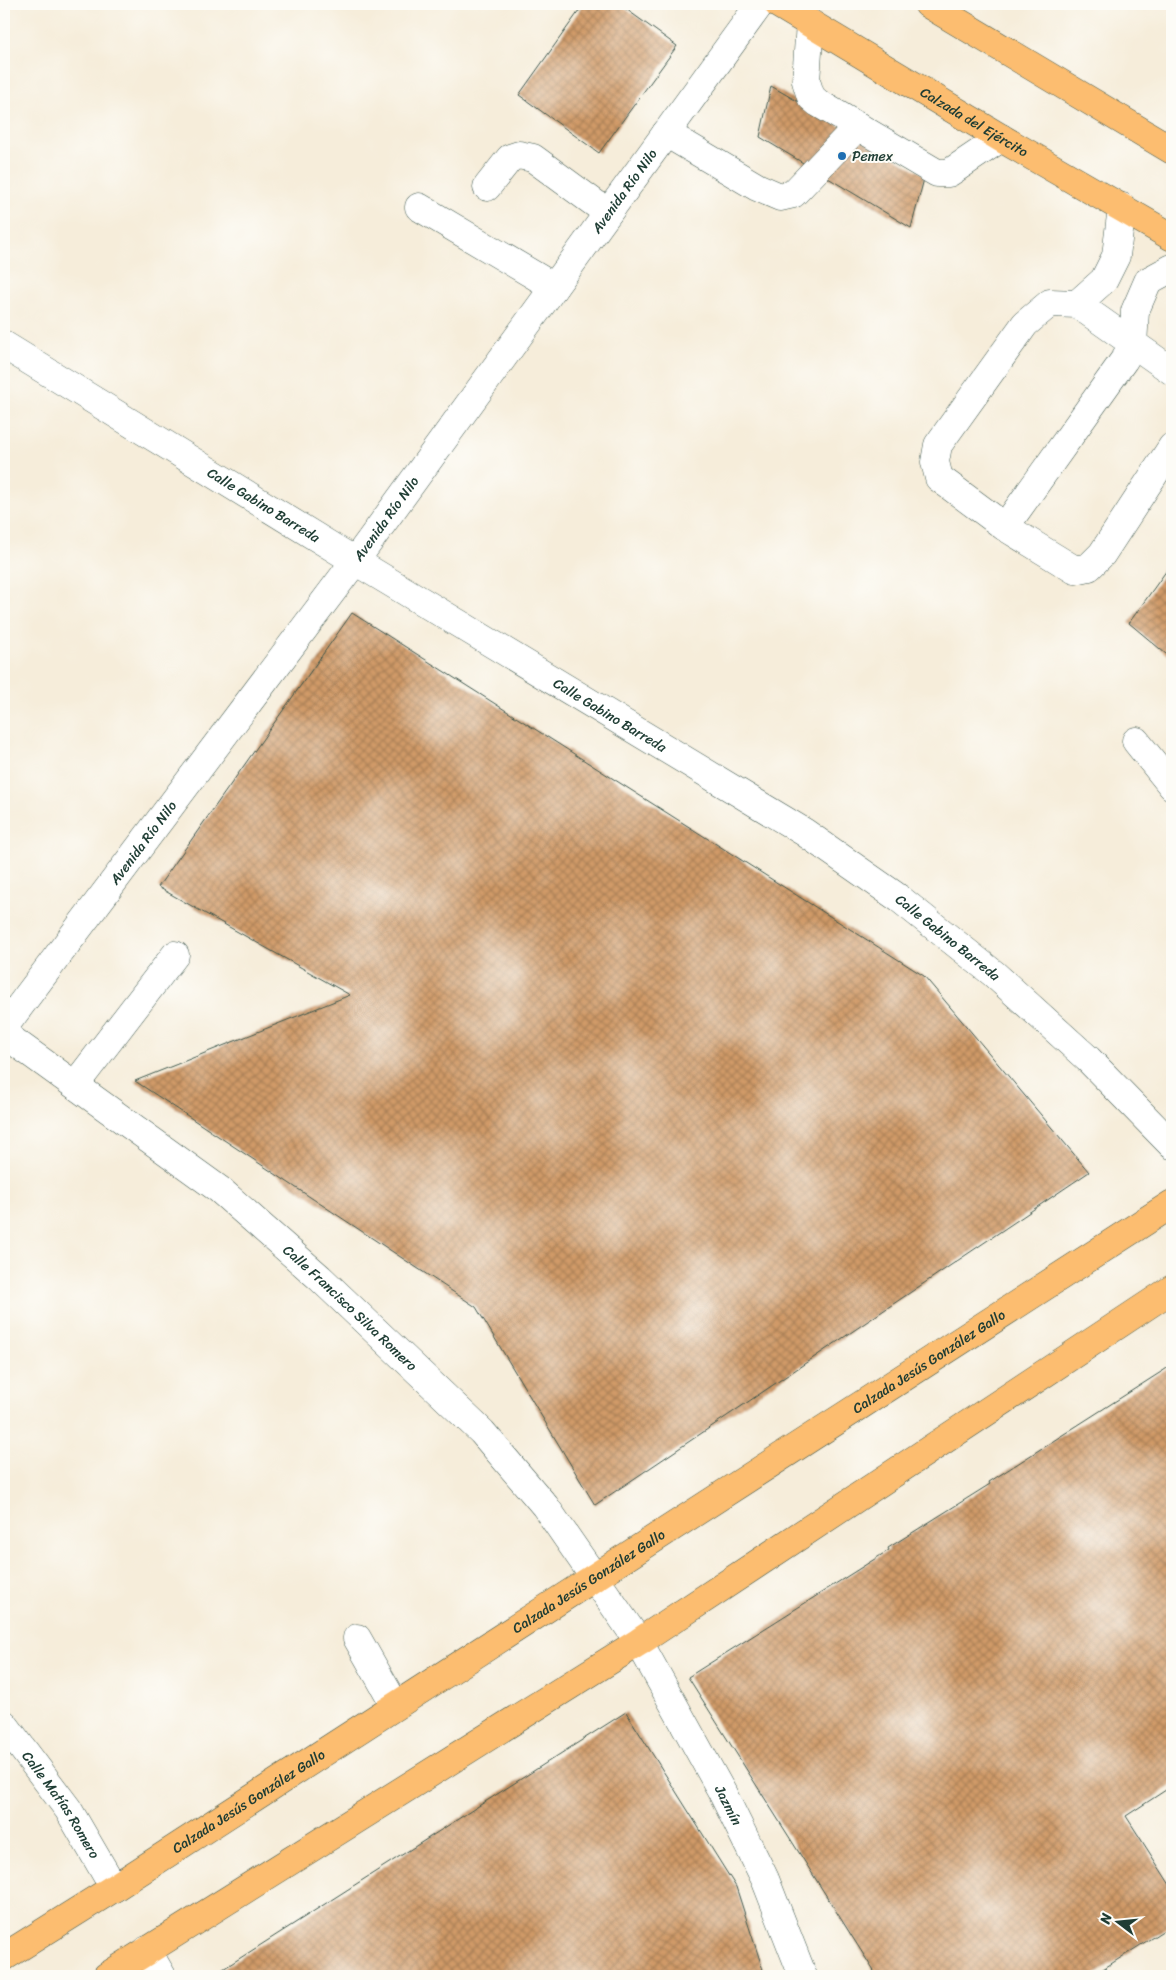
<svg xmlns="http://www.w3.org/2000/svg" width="1176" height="1980" viewBox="0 0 1176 1980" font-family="Sriracha,sans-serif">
  <defs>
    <pattern id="building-cross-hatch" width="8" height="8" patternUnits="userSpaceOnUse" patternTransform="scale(1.25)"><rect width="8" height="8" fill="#d09a67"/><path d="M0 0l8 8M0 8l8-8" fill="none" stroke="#a87f56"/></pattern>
  </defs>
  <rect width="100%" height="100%" fill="#fdfcf7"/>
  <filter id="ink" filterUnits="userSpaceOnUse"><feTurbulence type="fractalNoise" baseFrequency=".02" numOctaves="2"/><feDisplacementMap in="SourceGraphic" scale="10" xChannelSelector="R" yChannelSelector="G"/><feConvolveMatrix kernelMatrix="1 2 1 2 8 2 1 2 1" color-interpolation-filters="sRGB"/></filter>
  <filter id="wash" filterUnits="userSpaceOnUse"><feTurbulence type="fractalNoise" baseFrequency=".0096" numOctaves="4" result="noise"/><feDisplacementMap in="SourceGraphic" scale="20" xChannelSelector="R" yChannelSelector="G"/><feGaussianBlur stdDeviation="1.12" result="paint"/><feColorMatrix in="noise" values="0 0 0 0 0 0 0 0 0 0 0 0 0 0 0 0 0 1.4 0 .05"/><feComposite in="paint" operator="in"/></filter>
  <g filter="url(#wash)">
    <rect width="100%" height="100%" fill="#f6edda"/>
    <g id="blocks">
      <path fill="url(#building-cross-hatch)" d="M584 4H619L677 46 599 153 519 95Z
        M771 86 925 175 911 228 760 137Z
        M1172 563V659L1129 623Z
        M352 613 924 976 1089 1172 595 1505 476 1307 135 1081 350 995 158 887Z
        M1172 1365V1786L1126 1816 1172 1888V1925L1092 1976H877L688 1677 889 1550 888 1548 990 1484 989 1482Z
        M626 1712 736 1887 765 1976H212Z"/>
    </g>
  </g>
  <g filter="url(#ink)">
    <use href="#blocks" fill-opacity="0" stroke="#3f574d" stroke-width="1"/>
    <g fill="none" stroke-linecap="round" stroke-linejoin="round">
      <defs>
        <g id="minor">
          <path d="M810 23 806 81 811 97 818 103 937 173H949L1001 138"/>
          <path d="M666 133 757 187 780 197 793 194 858 126"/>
          <path d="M487 187 510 158 519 155 533 158 608 213"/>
          <path d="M419 207 554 287"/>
          <path d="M1172 268 1148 281 1135 311 1133 345 1124 360 1005 527 939 478 935 462 938 445 1025 324 1050 303 1077 304 1172 371"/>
          <path d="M1077 304 1104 280 1116 256 1122 207"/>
          <path id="s1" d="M4 345 355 561 804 832 900 899 994 974 1088 1059 1172 1145"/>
          <path d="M1005 527 1075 570 1089 567 1102 554 1172 447"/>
          <path d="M1136 741 1172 786"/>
          <path id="s2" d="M4 1027 355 561 760 4"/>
          <path id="s3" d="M4 1034 220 1190 320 1278 482 1432 545 1506 639 1642 722 1792 765 1879 803 1976"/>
          <path d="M75 1085 175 955"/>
          <path d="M357 1638 395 1705"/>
          <path id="s4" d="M4 1724 68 1809 114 1888"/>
          <path d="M147 1950 162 1976"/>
        </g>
        <g id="major">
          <path id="s5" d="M778 4 1001 138 1172 237"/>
          <path d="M928 4 1172 150"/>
          <path id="s6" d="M4 1957 114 1888 1172 1204"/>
          <path d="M107 1976 639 1642 1172 1289"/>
        </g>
      </defs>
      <use href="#minor" stroke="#3f574d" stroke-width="29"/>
      <use href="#major" stroke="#3f574d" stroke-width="29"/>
      <use href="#minor" stroke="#fff" stroke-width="28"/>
      <use href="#major" stroke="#fcbd6f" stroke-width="28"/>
    </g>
  </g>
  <circle fill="#1f6fb2" stroke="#fdfcf7" stroke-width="2" cx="842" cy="156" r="5"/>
  <g text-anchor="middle" stroke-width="4" stroke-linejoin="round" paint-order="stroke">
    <g font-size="14" fill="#1f3d34" stroke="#fdfcf7">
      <text dy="5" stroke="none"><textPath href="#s5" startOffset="229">Calzada del Ejército</textPath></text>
      <text dy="5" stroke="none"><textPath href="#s2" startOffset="1041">Avenida Río Nilo</textPath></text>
      <text dy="5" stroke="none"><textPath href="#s1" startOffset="305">Calle Gabino Barreda</textPath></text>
      <text dy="5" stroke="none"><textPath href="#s2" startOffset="636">Avenida Río Nilo</textPath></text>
      <text dy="5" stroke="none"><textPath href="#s1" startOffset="710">Calle Gabino Barreda</textPath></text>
      <text dy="5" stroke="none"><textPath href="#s2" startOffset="231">Avenida Río Nilo</textPath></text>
      <text dy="5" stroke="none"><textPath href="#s1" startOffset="1115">Calle Gabino Barreda</textPath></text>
      <text dy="5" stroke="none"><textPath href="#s3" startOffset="442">Calle Francisco Silva Romero</textPath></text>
      <text dy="5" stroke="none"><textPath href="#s6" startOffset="1100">Calzada Jesús González Gallo</textPath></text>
      <text dy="5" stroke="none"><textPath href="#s6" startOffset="695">Calzada Jesús González Gallo</textPath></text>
      <text dy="5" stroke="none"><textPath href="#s6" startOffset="290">Calzada Jesús González Gallo</textPath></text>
      <text dy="5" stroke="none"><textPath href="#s4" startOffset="99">Calle Matías Romero</textPath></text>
      <text dy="5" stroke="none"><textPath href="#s3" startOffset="1072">Jazmín</textPath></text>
    </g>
    <g font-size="14" fill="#1f3d34" stroke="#fdfcf7" text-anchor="start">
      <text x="852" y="161">Pemex</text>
    </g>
  </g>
  <rect width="1176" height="1980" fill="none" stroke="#fdfcf7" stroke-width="20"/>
  <g transform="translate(1118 1922) rotate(286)" stroke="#fdfcf7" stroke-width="4" paint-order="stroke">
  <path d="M0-4L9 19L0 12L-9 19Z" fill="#1f3d34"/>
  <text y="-8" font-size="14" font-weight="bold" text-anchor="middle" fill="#1f3d34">N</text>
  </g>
</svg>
